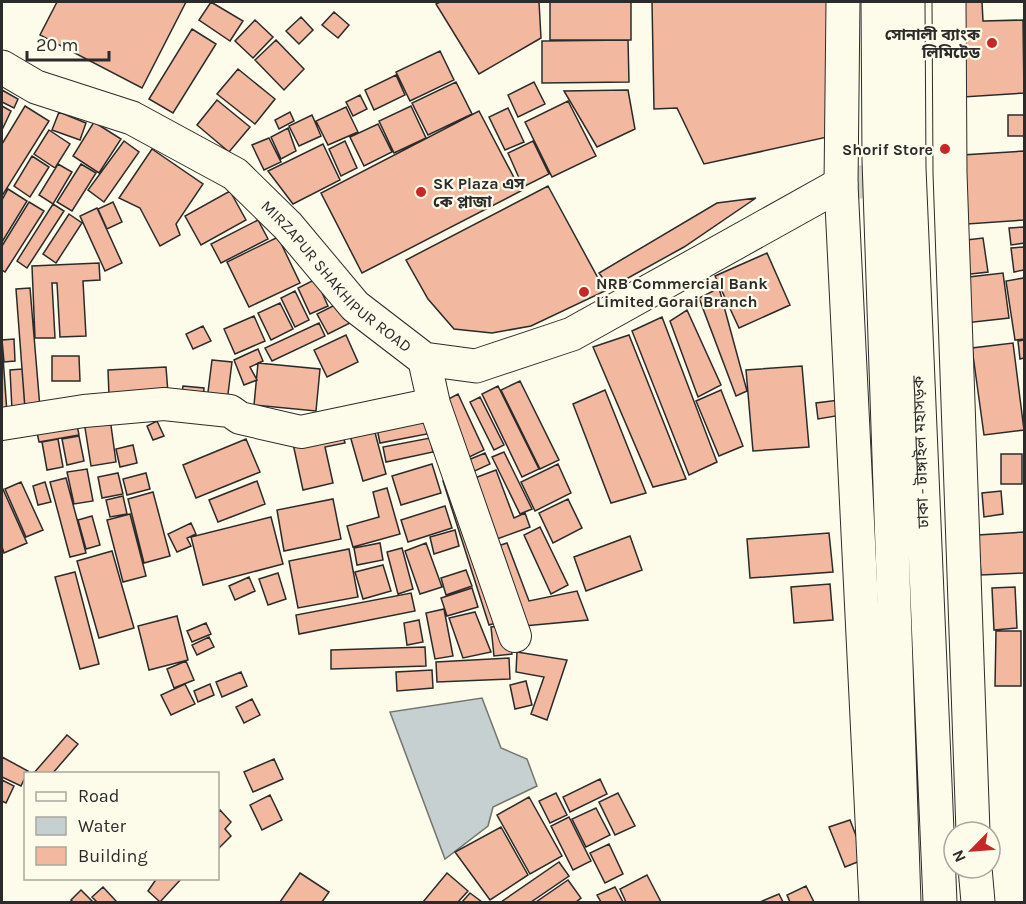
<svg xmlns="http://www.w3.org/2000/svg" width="1026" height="904" viewBox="0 0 1026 904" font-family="Karla,'Noto Sans Bengali',sans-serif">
  <rect width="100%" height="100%" fill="#fdfbea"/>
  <path fill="#c7d0d0" stroke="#74746e" stroke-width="1.5" d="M482 698 501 748 527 759 537 786 493 807 488 826 445 859 390 712Z"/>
  <path fill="#f2b8a0" stroke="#2b2b2b" stroke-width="1.5" d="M57 2H186L142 88 40 35Z
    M211 2 243 21 230 41 199 20Z
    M440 2H539L541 38 479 74 436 4Z
    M550 2H631V40H550Z
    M652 2H834L832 136 704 164 677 108 654 109Z
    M960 2H982L983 21 1023 20 1024 93 963 97Z
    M334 12 349 25 338 38 322 25Z
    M301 17 313 30 299 44 286 31Z
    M255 20 273 37 253 58 235 41Z
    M192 29 216 44 173 113 149 99Z
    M276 40 304 69 284 90 255 60Z
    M628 40 629 82 542 83V41Z
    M440 51 454 80 410 101 396 72Z
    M238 69 275 99 255 124 217 94Z
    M396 75 405 95 374 110 365 90Z
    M456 82 472 114 428 135 412 103Z
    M534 82 545 104 518 117 508 95Z
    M2 90 18 99 14 108 2 102Z
    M628 90 635 129 597 147 564 91Z
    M360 95 367 109 353 116 346 102Z
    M217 100 250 127 229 152 197 125Z
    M568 101 596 156 552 177 525 122Z
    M2 106 11 111 2 130Z
    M25 106 49 121 2 196V144Z
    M411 106 426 138 394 153 379 121Z
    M346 107 358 132 328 145 316 121Z
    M508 108 524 142 505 150 489 117Z
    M479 111 521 191 362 273 321 193Z
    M59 112 86 123 80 140 52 130Z
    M290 112 294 121 279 129 275 120Z
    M312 115 321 136 299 146 289 126Z
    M1008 115H1024V136H1008Z
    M94 122 121 139 99 173 73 156Z
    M378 124 392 152 364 166 350 137Z
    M288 128 296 151 281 159 271 137Z
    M49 130 70 144 55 168 34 154Z
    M269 138 281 162 264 170 252 145Z
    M124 141 139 152 104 202 88 190Z
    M345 141 357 168 341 176 329 149Z
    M533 141 549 174 523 187 508 153Z
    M323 144 340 180 293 204 268 171Z
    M152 149 203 184 176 224 180 235 160 246 140 208 119 198Z
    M1024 151V220L967 224 962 155Z
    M32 156 49 167 30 197 14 186Z
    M58 164 72 172 53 204 39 195Z
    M81 164 96 173 72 211 57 202Z
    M548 186 605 291 531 326 492 333 454 329 428 299 406 260Z
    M8 189 27 201 2 242V200Z
    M230 191 246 220 201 245 185 216Z
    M756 198 684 247 610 288 599 273 717 203Z
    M29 202 44 211 5 272 2 270V246Z
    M113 202 122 222 107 229 98 209Z
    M53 204 64 211 27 268 17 261Z
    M97 208 122 263 105 271 80 216Z
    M69 214 82 223 56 263 43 254Z
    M258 220 268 239 221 263 211 244Z
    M1024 227V243L1011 245 1009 228Z
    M278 237 300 283 249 307 227 262Z
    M983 238 988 272 962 275 958 241Z
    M1024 247V270L1014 272 1011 248Z
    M767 253 790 305 739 328 715 276Z
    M99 263 100 280 83 281 86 336 60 337 57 283H52L55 338H35L32 266Z
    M1003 273 1009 318 965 323 960 278Z
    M1024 278V339L1015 340 1006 281Z
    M316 279 328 306 310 314 298 288Z
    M30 288 40 408 25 409 16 289Z
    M719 288 747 391 736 396 699 298Z
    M295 291 309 320 295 327 281 298Z
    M280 303 293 329 271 340 258 313Z
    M339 303 350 323 328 334 317 314Z
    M687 310 721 385 698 397 670 321Z
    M254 316 265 341 235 354 224 329Z
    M662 317 717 462 689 475 632 331Z
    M319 323 325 336 272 361 265 348Z
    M203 326 211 341 193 349 186 334Z
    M346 335 358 362 327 377 314 350Z
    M629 335 686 479 653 487 593 347Z
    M14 339 15 361 4 362 2 340Z
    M1024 340V358L1020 359 1018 341Z
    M2 343 7 413H2Z
    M1013 343 1024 430 984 435 972 348Z
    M258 349 263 361 250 367 257 380 244 385 234 360Z
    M52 356H79L80 381H52Z
    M212 360 232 362 227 402 207 400Z
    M258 363 320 369 316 411 254 405Z
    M802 366 809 447 753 451 746 370Z
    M166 367 168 393 109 396 108 370Z
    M22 369 25 408 12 410 10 370Z
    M520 381 559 460 540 469 501 390Z
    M183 386 204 388 203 402 181 399Z
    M498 386 539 469 522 477 482 394Z
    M605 390 646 493 611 503 573 404Z
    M721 390 743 446 719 456 696 401Z
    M458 394 484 450 463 460 437 405Z
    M480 397 504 445 494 450 470 402Z
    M839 400 842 415 818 419 816 403Z
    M109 411 116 462 91 466 83 415Z
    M428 414 432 433 380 443 376 424Z
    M75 415 79 435 39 442 35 423Z
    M157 421 164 436 153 440 147 426Z
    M373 425 386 474 363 481 349 432Z
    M341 428 345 443 325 447 333 483 303 490 292 439Z
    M79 436 84 461 67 465 62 439Z
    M430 438 433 452 386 462 383 447Z
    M58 439 63 467 47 470 42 442Z
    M246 439 260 472 196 498 183 465Z
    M133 445 137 463 120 467 116 449Z
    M504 452 532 509 520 514 492 457Z
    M485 453 490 464 466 475 461 463Z
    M1001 454H1022V484H1001Z
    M432 464 441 493 401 505 392 476Z
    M558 464 571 493 535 511 521 482Z
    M87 469 93 501 74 504 67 472Z
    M496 470 514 518 525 513 530 527 486 543 464 482Z
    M118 473 123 494 102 498 98 477Z
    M146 473 150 489 127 495 123 479Z
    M457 476 503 621 489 625 443 481Z
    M66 478 86 553 70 557 50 482Z
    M257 481 265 504 218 522 209 500Z
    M21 482 43 530 26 537 5 489Z
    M45 482 51 502 38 505 33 486Z
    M2 487 27 543 4 553 2 547Z
    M387 488 400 534 353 547 347 526 379 517 373 492Z
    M1001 491 1003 514 984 517 982 493Z
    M153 492 170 556 144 563 128 499Z
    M123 496 127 514 110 517 106 500Z
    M333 499 341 539 284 551 277 510Z
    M568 499 582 528 553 543 539 513Z
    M445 506 452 528 408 542 401 520Z
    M130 514 146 576 123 582 107 520Z
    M92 516 100 545 86 549 78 520Z
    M271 517 283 564 203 585 191 537Z
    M191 523 196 534 187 538 191 546 177 552 168 534Z
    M540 527 568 585 551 594 524 535Z
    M455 530 459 546 434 554 430 537Z
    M1024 532V573L981 575 978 535Z
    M829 533 833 572 750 578 747 539Z
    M630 536 642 570 586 591 574 557Z
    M380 543 383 560 357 565 354 548Z
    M426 543 442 587 420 594 405 551Z
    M507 543 529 601 577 591 588 620 513 627 486 550Z
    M402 548 413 589 398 594 387 552Z
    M349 549 358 597 298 608 289 561Z
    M112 551 134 628 99 638 77 561Z
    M383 565 391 591 363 599 355 572Z
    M466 570 472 586 446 595 441 578Z
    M75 572 99 664 80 669 55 577Z
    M278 573 286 599 268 605 259 579Z
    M249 577 255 591 235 600 229 586Z
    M830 584 833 620 794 623 791 587Z
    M1015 587 1017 628 994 630 992 588Z
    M472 588 478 607 447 616 441 598Z
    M411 593 415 611 299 634 296 615Z
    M444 609 453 656 435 659 426 613Z
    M475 612 491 652 463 658 449 618Z
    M177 616 188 660 149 670 138 626Z
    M419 620 423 642 407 645 404 623Z
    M206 623 211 634 192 642 187 631Z
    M508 625 512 654 494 656 491 627Z
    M996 631H1021V686H995Z
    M209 637 214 647 197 655 192 645Z
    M425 647 426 666 331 669V650Z
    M517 652 567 660 547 720 531 714 544 677 516 672Z
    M509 658 510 679 437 682 436 662Z
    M186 661 194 680 174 688 167 669Z
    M432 670 433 688 397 691 396 672Z
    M241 672 247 686 222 697 216 682Z
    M526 681 532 705 515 709 510 685Z
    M185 684 195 704 171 715 161 695Z
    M210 684 214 695 198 702 194 691Z
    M252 699 260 715 244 723 236 707Z
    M67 735 78 744 52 774H33Z
    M2 757 28 771 21 786 2 777Z
    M274 759 283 779 253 792 244 772Z
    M600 779 607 794 570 812 563 797Z
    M2 780 14 786 6 803 2 801Z
    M556 793 567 815 550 823 539 801Z
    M618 793 635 826 615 835 599 802Z
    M270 795 282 820 262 830 250 805Z
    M529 797 562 856 530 874 497 815Z
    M596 808 610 835 586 847 572 819Z
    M220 810 231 822 225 829 231 836 218 849V813Z
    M569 817 591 861 573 870 551 826Z
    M850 820 865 859 845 867 829 827Z
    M501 827 528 875 490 900 455 852Z
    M609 844 623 874 605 883 590 853Z
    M559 862 569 876 531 902H501Z
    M300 873 329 892 322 902H280Z
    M447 873 468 891 458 902H423Z
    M647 875 661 902H626L620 889Z
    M157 878H182L160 902 148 891Z
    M568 880 581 898 576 902H536Z
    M806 886 814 902H790L787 895Z
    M103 887 116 901 114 902H97L92 897Z
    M615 887 623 902H601L597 895Z
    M81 890 93 902H73L71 900Z
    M470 893 482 902H462Z
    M779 894 783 902H760Z"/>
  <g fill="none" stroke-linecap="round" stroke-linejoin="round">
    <path stroke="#d3d1c4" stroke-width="33" stroke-dasharray="33 16" stroke-linecap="butt" d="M841 184 950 173"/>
    <defs>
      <path id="minor" d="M424 359 434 404 515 636
        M2 424 84 411 164 404 230 411 240 418 301 432 434 404"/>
      <g id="major">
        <path d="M843 2 841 184 876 902"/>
        <path d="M949 2 950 173 973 832"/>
        <path id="s1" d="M2 67 36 87 132 118 235 174 288 226 355 306 424 359 476 366 572 334 841 184"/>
        <path d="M975 868 978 902"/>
      </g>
      <path id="highway" d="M878 2 879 160 904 902
        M908 2 909 168 940 902"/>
    </defs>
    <use href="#minor" stroke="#2b2b2b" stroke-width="34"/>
    <use href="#major" stroke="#2b2b2b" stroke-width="35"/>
    <use href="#highway" stroke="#2b2b2b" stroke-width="35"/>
    <use href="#minor" stroke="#fdfbea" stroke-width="32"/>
    <use href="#major" stroke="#fdfbea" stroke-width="33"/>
    <use href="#highway" stroke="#fdfbea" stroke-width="33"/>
  </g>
  <g fill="#c62828" stroke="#fdfbea" stroke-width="2">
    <circle cx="992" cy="43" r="6"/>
    <circle cx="945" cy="149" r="6"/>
    <circle cx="421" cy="192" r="6"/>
    <circle cx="584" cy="292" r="6"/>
  </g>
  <g text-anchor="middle" stroke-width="4.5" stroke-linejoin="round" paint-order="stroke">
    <g font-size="16" font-weight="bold" fill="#2b2b2b" stroke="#fdfbea" text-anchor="end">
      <text x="980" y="40">সোনালী ব্যাংক<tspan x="980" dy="18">লিমিটেড</tspan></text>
      <text x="933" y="155">Shorif Store</text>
      <text x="433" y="189" text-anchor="start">SK Plaza এস<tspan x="433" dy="18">কে প্লাজা</tspan></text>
      <text x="596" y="289" text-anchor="start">NRB Commercial Bank<tspan x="596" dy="18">Limited Gorai Branch</tspan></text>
    </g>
    <g font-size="16" fill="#2b2b2b" stroke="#fdfbea">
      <text dy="6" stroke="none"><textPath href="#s1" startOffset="402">MIRZAPUR SHAKHIPUR ROAD</textPath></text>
      <text transform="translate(920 452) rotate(-92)" y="6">ঢাকা - টাঙ্গাইল মহাসড়ক</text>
    </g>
  </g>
  <rect width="1026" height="904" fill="none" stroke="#2b2b2b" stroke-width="6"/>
  <rect x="24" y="772" width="195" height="108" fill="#fdfbea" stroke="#a9a89e" stroke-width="1.5"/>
  <rect x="36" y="792" width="30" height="9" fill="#fdfbea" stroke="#a9a89e" stroke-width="1.5"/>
  <text x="78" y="802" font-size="18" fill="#2b2b2b">Road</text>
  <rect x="36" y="817" width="30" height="18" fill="#c7d0d0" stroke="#a9a89e" stroke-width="1.5"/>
  <text x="78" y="832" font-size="18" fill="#2b2b2b">Water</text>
  <rect x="36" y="847" width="30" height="18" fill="#f2b8a0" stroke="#a9a89e" stroke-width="1.5"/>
  <text x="78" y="862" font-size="18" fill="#2b2b2b">Building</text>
  <g transform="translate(972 850) rotate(245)"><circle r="28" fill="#fdfbea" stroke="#a9a89e" stroke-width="1.5"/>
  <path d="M0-4.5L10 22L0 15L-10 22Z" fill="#c62828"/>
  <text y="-9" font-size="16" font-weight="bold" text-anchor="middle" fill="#2b2b2b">N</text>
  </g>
  <path d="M27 51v9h82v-9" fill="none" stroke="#2b2b2b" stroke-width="3"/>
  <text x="36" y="51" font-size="18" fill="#2b2b2b" stroke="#fdfbea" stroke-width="4.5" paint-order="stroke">20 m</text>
</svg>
